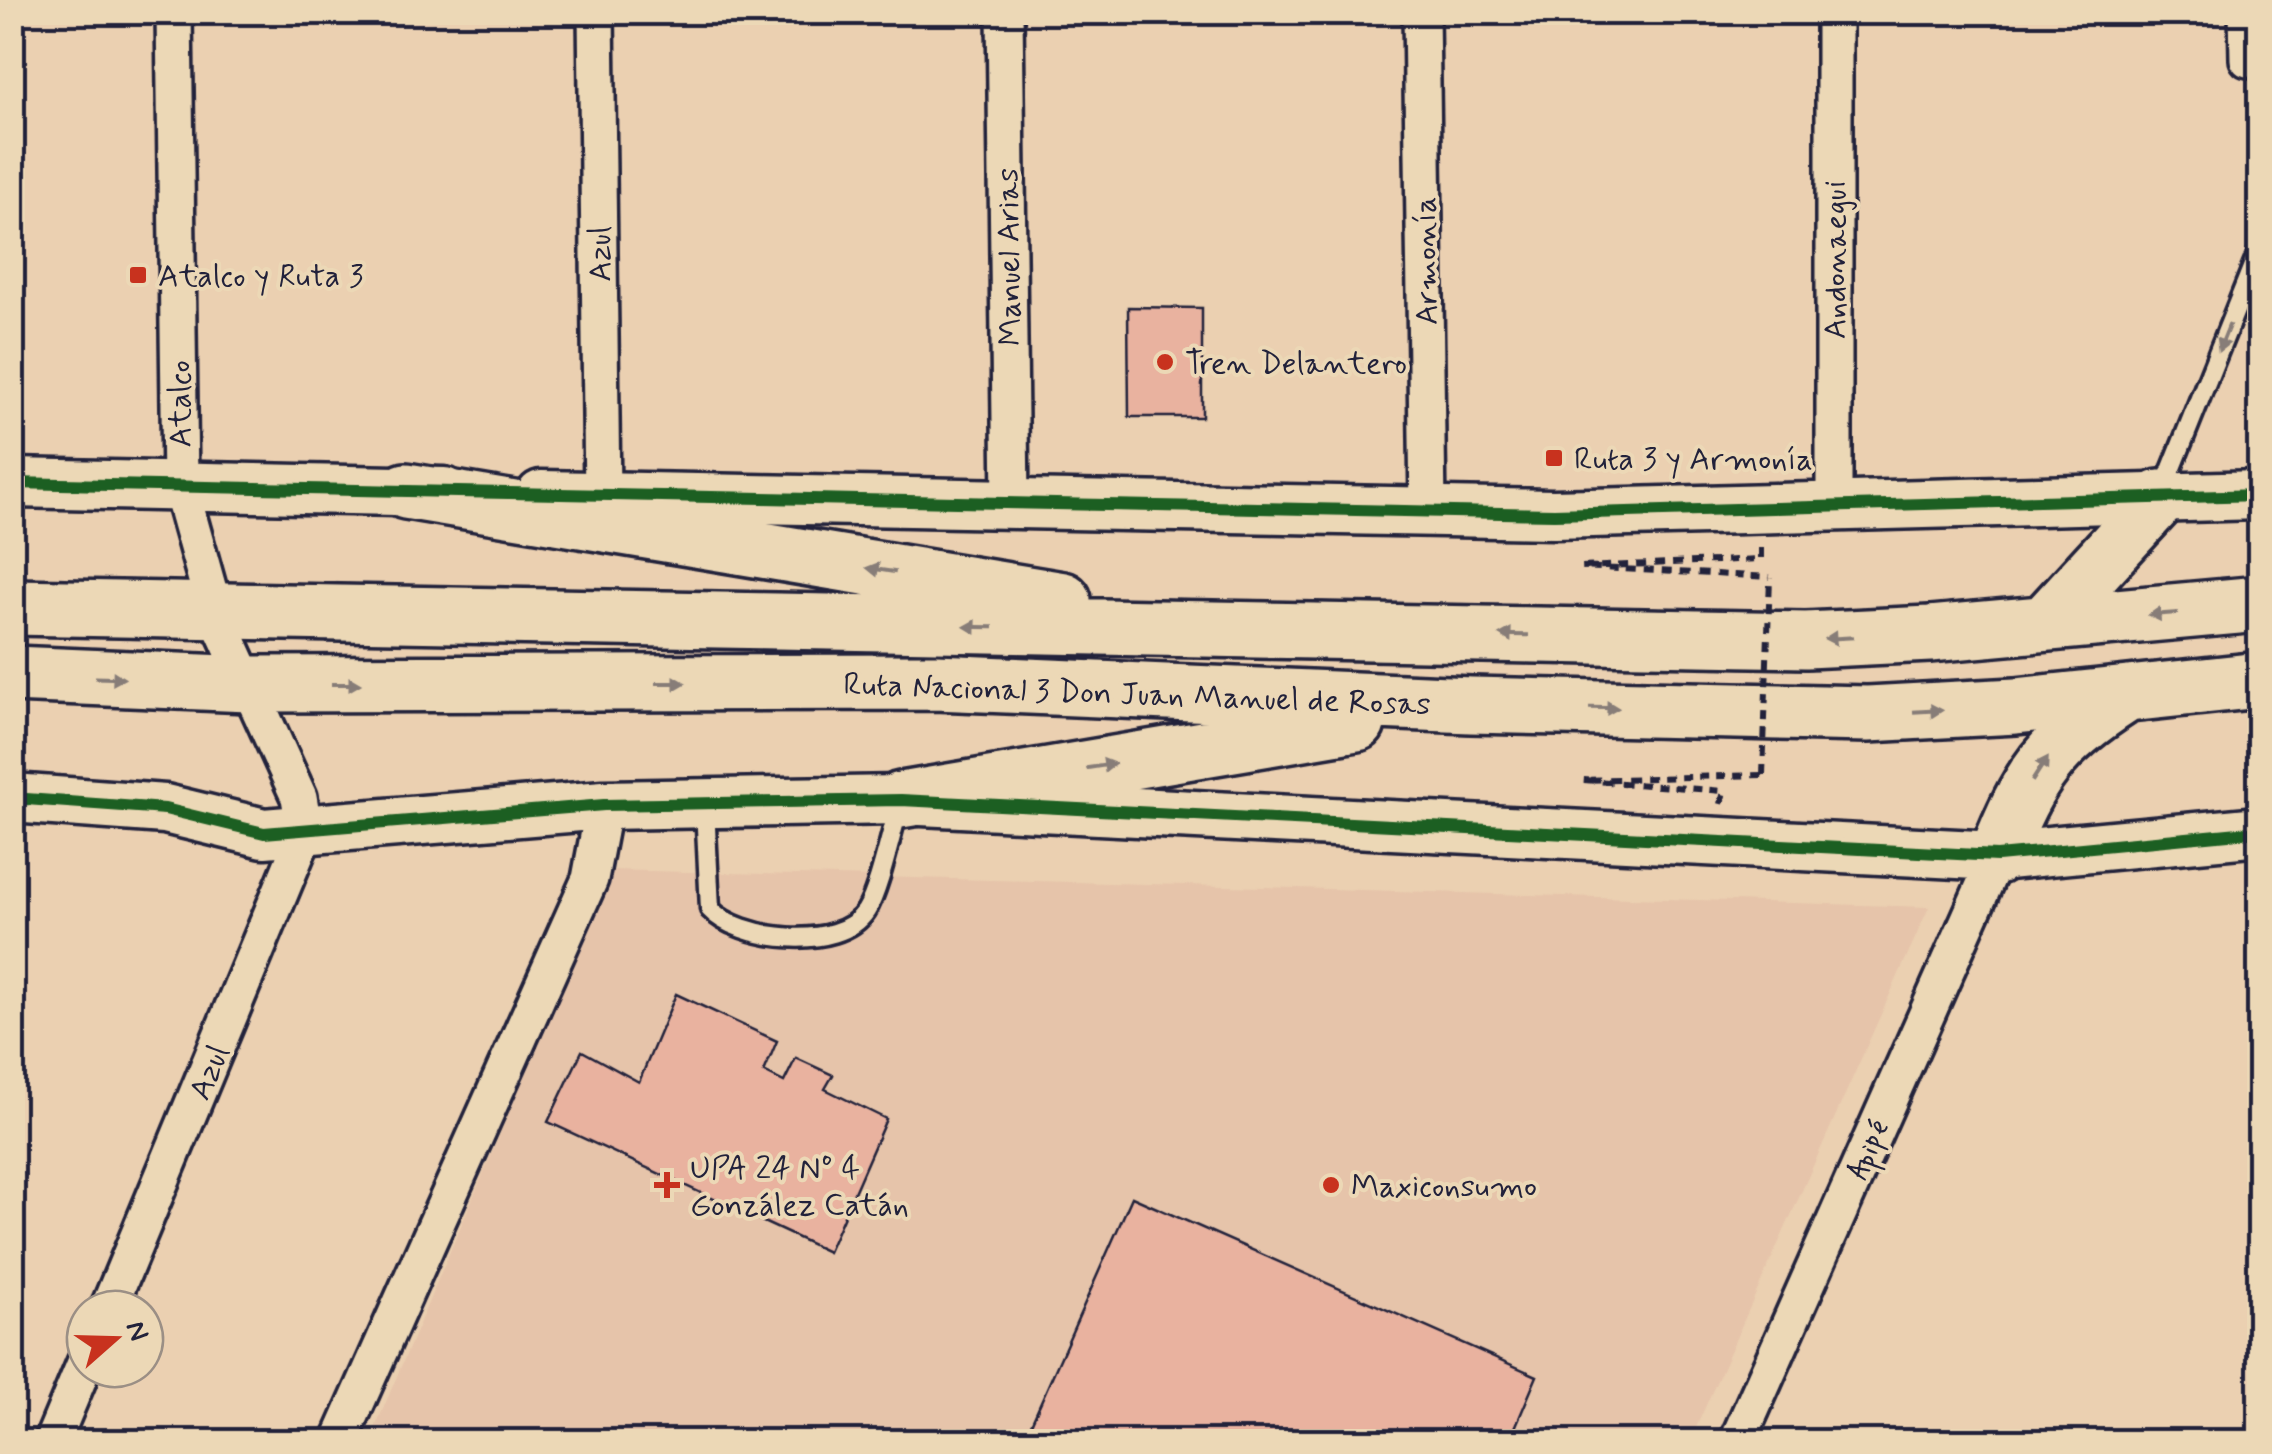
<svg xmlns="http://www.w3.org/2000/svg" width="2272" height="1454" viewBox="0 0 2272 1454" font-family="Mynerve,sans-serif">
  <rect width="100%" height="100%" fill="#ebd0b1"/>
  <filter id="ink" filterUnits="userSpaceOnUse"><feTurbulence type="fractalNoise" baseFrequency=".01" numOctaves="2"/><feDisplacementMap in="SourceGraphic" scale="20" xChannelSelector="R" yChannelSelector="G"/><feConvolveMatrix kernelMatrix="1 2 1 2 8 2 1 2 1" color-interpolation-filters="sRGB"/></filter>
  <g filter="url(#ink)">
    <path fill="#e6c4aa" d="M612 870 1263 887 1929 907 1690 1441 369 1442Z"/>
    <path fill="#e9b29f" stroke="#22223b" stroke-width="2.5" d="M1128 307 1202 308V417H1129Z
      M676 994 777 1041 764 1072 784 1082 796 1058 833 1075 825 1089 886 1119 828 1252 548 1122 582 1051 639 1082Z
      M1132 1197 1537 1376 1509 1442H1023Z"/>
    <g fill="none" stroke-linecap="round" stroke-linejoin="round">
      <defs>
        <path id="lane" d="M2162 493 2260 248
          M705 807 710 909C738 940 839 953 866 911 879 891 891 833 899 807"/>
        <path id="street" d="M596 12 602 496
          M1005 12 1011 502
          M1421 12 1428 509
          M1834 12V508
          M2247 12 2248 59
          M108 1309 305 833 299 797 215 612 180 486 174 12
          M52 1442 85 1363
          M339 1442 590 879 604 805
          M1737 1442 1997 856"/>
        <path id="secondary" d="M12 483 444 492
          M541 495 1554 514 2260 495
          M12 798 165 809 264 833 604 805 901 800 1997 856 2260 831"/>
        <path id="highway" d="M406 491 1063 600
          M12 607 1806 640 1930 634 2260 604
          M2046 622 2160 498
          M12 674 249 684 936 682 1471 705 1868 714 2016 706 2260 680
          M901 800 1357 723
          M1997 856C2029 774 2050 744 2124 696"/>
      </defs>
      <use href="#lane" stroke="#22223b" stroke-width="25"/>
      <use href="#street" stroke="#22223b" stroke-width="42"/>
      <use href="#secondary" stroke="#22223b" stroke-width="55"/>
      <use href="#highway" stroke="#22223b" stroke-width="62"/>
      <path stroke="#22223b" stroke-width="6" stroke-dasharray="10 8" stroke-linecap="butt" d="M1761 548V559L1582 567 1770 577
        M1721 804 1724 791 1583 780 1763 775"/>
      <use href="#lane" stroke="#ecd8b6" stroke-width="18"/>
      <use href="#street" stroke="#ecd8b6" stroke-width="35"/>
      <use href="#secondary" stroke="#ecd8b6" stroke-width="48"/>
      <use href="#highway" stroke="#ecd8b6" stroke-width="55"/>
      <path stroke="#22223b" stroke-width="6" stroke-dasharray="10 8" stroke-linecap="butt" d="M1763 775 1770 577"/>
      <defs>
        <path id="cycleway" d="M12 483 1554 514 2260 495
          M12 798 165 809 264 833 604 805 901 800 1997 856 2260 831"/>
      </defs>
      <use href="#cycleway" stroke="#ecd8b6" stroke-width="19"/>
      <use href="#cycleway" stroke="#1b5e20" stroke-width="12"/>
    </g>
    <defs><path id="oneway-solid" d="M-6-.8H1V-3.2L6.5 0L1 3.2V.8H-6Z" transform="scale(2.5)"/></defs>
    <g fill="#877d78">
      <use href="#oneway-solid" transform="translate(2224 338) rotate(112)"/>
      <use href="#oneway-solid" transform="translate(881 570) rotate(-171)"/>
      <use href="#oneway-solid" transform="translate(2163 614) rotate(176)"/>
      <use href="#oneway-solid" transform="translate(979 627) rotate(-179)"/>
      <use href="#oneway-solid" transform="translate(1514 635) rotate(-179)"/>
      <use href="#oneway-solid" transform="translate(1839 638) rotate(177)"/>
      <use href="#oneway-solid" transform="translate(110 678) rotate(2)"/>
      <use href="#oneway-solid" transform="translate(671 683)"/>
      <use href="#oneway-solid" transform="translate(346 684)"/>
      <use href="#oneway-solid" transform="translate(1604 708) rotate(1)"/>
      <use href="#oneway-solid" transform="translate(1928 711) rotate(-3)"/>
      <use href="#oneway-solid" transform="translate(1101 766) rotate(-9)"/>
      <use href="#oneway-solid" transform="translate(2040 769) rotate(-57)"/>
    </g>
  </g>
  <g fill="#c8321e" stroke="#ecd8b6" stroke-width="4">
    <rect x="128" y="265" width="20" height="20" rx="5"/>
    <circle cx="1165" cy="362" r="10"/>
    <rect x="1544" y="448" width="20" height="20" rx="5"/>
    <path d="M662 1170h10v10h10v10h-10v10h-10v-10h-10v-10h10z"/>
    <circle cx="1331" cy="1185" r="10"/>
  </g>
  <g text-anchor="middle" stroke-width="8" stroke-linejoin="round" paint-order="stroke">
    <g font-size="32" fill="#22223b" stroke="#ecd8b6">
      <text transform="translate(599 254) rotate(-91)" y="11">Azul</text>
      <text transform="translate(1008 257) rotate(-91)" y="11">Manuel Arias</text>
      <text transform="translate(1834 260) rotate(-90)" y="11">Andonaegui</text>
      <text transform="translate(1425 261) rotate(-91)" y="11">Armonía</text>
      <text transform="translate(179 404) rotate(-91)" y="11">Atalco</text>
      <text transform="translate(1137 693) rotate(2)" y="11">Ruta Nacional 3 Don Juan Manuel de Rosas</text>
      <text transform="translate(208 1072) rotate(-67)" y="11">Azul</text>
      <text transform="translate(1867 1149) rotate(-66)" y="11">Apipé</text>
    </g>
    <g font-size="32" fill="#22223b" stroke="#ecd8b6" text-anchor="start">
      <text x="158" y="286">Atalco y Ruta 3</text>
      <text x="1185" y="373">Tren Delantero</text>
      <text x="1574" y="469">Ruta 3 y Armonía</text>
      <text x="690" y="1178">UPA 24 Nº 4<tspan x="690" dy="37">González Catán</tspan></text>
      <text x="1351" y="1196">Maxiconsumo</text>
    </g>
  </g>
  <rect width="2272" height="1454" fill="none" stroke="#ecd8b6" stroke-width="50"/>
  <rect x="25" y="25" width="2222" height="1404" fill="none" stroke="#22223b" stroke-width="4" filter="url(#ink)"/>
  <g transform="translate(115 1339) rotate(70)"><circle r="48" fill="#ecd8b6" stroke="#9b8f85" stroke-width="2.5"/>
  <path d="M0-8L18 38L0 25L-18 38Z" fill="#c8321e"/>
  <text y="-15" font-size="28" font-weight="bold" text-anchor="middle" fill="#22223b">N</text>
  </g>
</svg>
